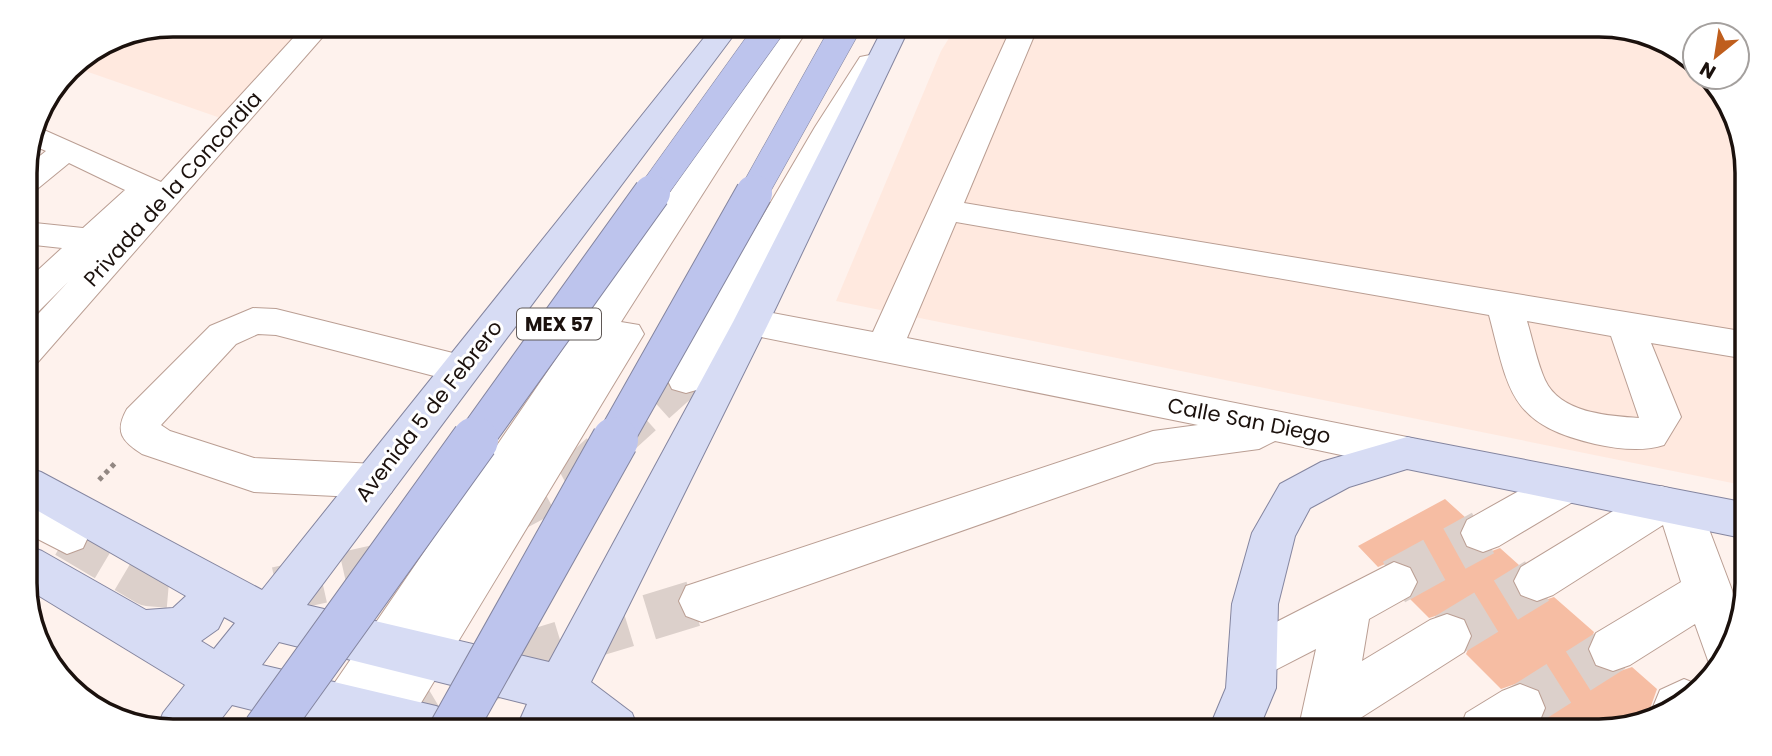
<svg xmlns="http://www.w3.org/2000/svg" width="1772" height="756" viewBox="0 0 1772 756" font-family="Poppins,sans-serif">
  <rect width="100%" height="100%" fill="#fef2ed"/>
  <path fill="#ffe9df" d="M1599 24 1655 36 1695 66V77H1709L1717 82 1746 153 1747 486 836 301 941 51 957 25Z
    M173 25H316L229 121 71 66 117 36Z"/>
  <path fill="#f6bda3" d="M1445 499 1466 518 1459 534 1466 548 1484 554 1500 548 1519 565 1512 580 1519 596 1536 603 1554 597 1594 632 1587 650 1595 667 1614 673 1632 667 1657 689 1651 706 1653 716 1608 731H1543L1539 727 1547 707 1540 690 1521 682 1501 689 1466 654 1473 637 1466 619 1448 612 1429 618 1410 599 1419 583 1412 567 1395 560 1378 567 1358 546Z"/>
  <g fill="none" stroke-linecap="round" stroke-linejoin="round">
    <path stroke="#dcd0cb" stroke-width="36" stroke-dasharray="36 18" stroke-linecap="butt" d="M617 441 686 379"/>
    <path stroke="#dcd0cb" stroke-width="46" stroke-dasharray="46 23" stroke-linecap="butt" d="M504 514 586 470 619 440
      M67 535 148 583 217 589
      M1394 582 1483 533
      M277 590 402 562
      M1447 636 1537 581
      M1520 708 1613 649
      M400 731 529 654 702 601"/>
    <defs>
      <path id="minor" d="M306 24H334L38 362 25 366V328L68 282 38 312 25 315V282L62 248 25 244V222L83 228 125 190 69 163 36 190 25 193V168L46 151 30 144 35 126 161 182Z
        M785 24H811L621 322 639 325 644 334 404 731H307L314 713Z
        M1013 24H1039L964 203 1747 332V359L1651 343 1681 417 1664 445C1642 452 1618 449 1595 444 1509 424 1509 391 1489 315L956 222 907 338 1407 437 1422 441 1428 453 1422 465 1407 469 1275 441 1259 449 1155 463 702 622 686 616 679 601 686 586 1153 431 1198 425 751 335 738 331 735 326 700 389 686 393 672 389 667 379 815 127 860 57 870 55 880 57 884 63 845 127 743 312 751 309 873 332ZM1527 321 1611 336 1639 418C1608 416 1560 413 1545 380 1537 362 1533 341 1527 321Z
        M253 308 276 309 461 355 474 359 480 369 474 379 461 383 276 335 258 334 236 344 161 425 170 431 254 458 376 464 391 469 397 481 391 493 376 498 254 492 142 454C122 441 114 432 127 409L210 326Z
        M1566 468 1581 473 1587 485 1581 497 1499 546 1483 552 1467 546 1461 533 1467 520 1551 473Z
        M1661 486 1694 495 1701 508 1732 590 1740 620 1736 639 1714 667 1710 666 1695 624 1630 665 1613 671 1596 665 1589 649 1596 633 1681 582 1663 525 1553 595 1537 601 1521 595 1514 581 1521 567 1646 491Z
        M26 494 83 522 89 535 83 548 67 554 26 533Z
        M1394 562 1410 568 1417 582 1410 596 1369 619 1362 661 1430 620 1447 614 1464 620 1471 636 1464 652 1351 724 1349 731H1298L1316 649 1252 682 1235 675 1228 659 1235 643Z
        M1684 679 1699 685 1682 706 1656 715 1653 707 1660 690Z
        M1520 684 1538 691 1545 708 1538 725 1529 731H1459L1466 713 1502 691Z"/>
      <path id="major" d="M715 24H742L307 605 549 662 733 322 885 24H911L769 322 591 682 632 713 639 731H575L569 727 567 731H515L527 704 279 642 262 665 436 706 454 713 461 731H337L232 705 212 731 173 732 157 728 163 713 185 685 26 588V545L42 551 146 610 173 608 186 596 26 504V467L41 472 262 590ZM224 617 235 623 214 649 201 641 218 629Z
        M1407 437 1747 503V539L1407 469 1349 487 1310 508 1295 536 1278 604 1276 688 1258 731H1208L1226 688 1232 604 1252 533 1280 484 1321 462Z"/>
    </defs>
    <use href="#minor" stroke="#ba9e93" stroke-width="2"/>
    <use href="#major" stroke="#84859f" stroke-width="2"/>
    <path stroke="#938883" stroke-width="5" stroke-dasharray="4.5 4.5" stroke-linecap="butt" d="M99 480 117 461"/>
    <use href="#minor" fill="#fff" fill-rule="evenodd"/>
    <use href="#major" fill="#d7dcf4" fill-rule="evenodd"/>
    <defs>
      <path id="highway-bridge-far2" d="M651 194 773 24
        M753 194 848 24"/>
      <path id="highway-bridge-far1" d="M474 441 652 193
        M614 441 754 193"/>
      <path id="highway-bridge" d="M266 731 475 440
        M452 731 615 440"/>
    </defs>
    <use href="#highway-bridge-far2" stroke="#84859f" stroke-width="29" stroke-linecap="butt"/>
    <use href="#highway-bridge-far1" stroke="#84859f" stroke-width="38" stroke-linecap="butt"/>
    <use href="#highway-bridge" stroke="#84859f" stroke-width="48" stroke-linecap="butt"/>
    <use href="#highway-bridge-far2" stroke="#bdc4ed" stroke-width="28"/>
    <use href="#highway-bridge-far1" stroke="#bdc4ed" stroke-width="36"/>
    <use href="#highway-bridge" stroke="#bdc4ed" stroke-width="46"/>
  </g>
  <g text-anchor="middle" stroke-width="6" stroke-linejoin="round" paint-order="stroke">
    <rect fill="#fff" stroke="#5f5856" stroke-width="2" x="517" y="308.5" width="84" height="31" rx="5"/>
    <g font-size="19" font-weight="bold" fill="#1b110d">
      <text x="559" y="331">MEX 57</text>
    </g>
    <g font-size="21" fill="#1b110d" stroke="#fff">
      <text transform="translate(173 189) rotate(-48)" y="7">Privada de la Concordia</text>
      <text transform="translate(429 411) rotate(-52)" y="7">Avenida 5 de Febrero</text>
      <text transform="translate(1249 421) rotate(11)" y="7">Calle San Diego</text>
    </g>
  </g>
  <path d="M0 0H1772V756H0ZM173 37H1599A136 136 0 0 1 1735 173V583A136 136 0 0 1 1599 719H173A136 136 0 0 1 37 583V173A136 136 0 0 1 173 37Z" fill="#fff" fill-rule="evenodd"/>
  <path fill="none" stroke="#1b110d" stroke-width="3.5" d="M173 37H1599A136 136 0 0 1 1735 173V583A136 136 0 0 1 1599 719H173A136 136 0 0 1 37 583V173A136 136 0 0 1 173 37Z"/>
  <g transform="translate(1716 56) rotate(210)"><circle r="33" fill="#ffffff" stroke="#a4a09e" stroke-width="2"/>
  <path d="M0-5L12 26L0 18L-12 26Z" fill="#bf5e1d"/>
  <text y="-10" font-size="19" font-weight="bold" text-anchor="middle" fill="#1b110d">N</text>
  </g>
</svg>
